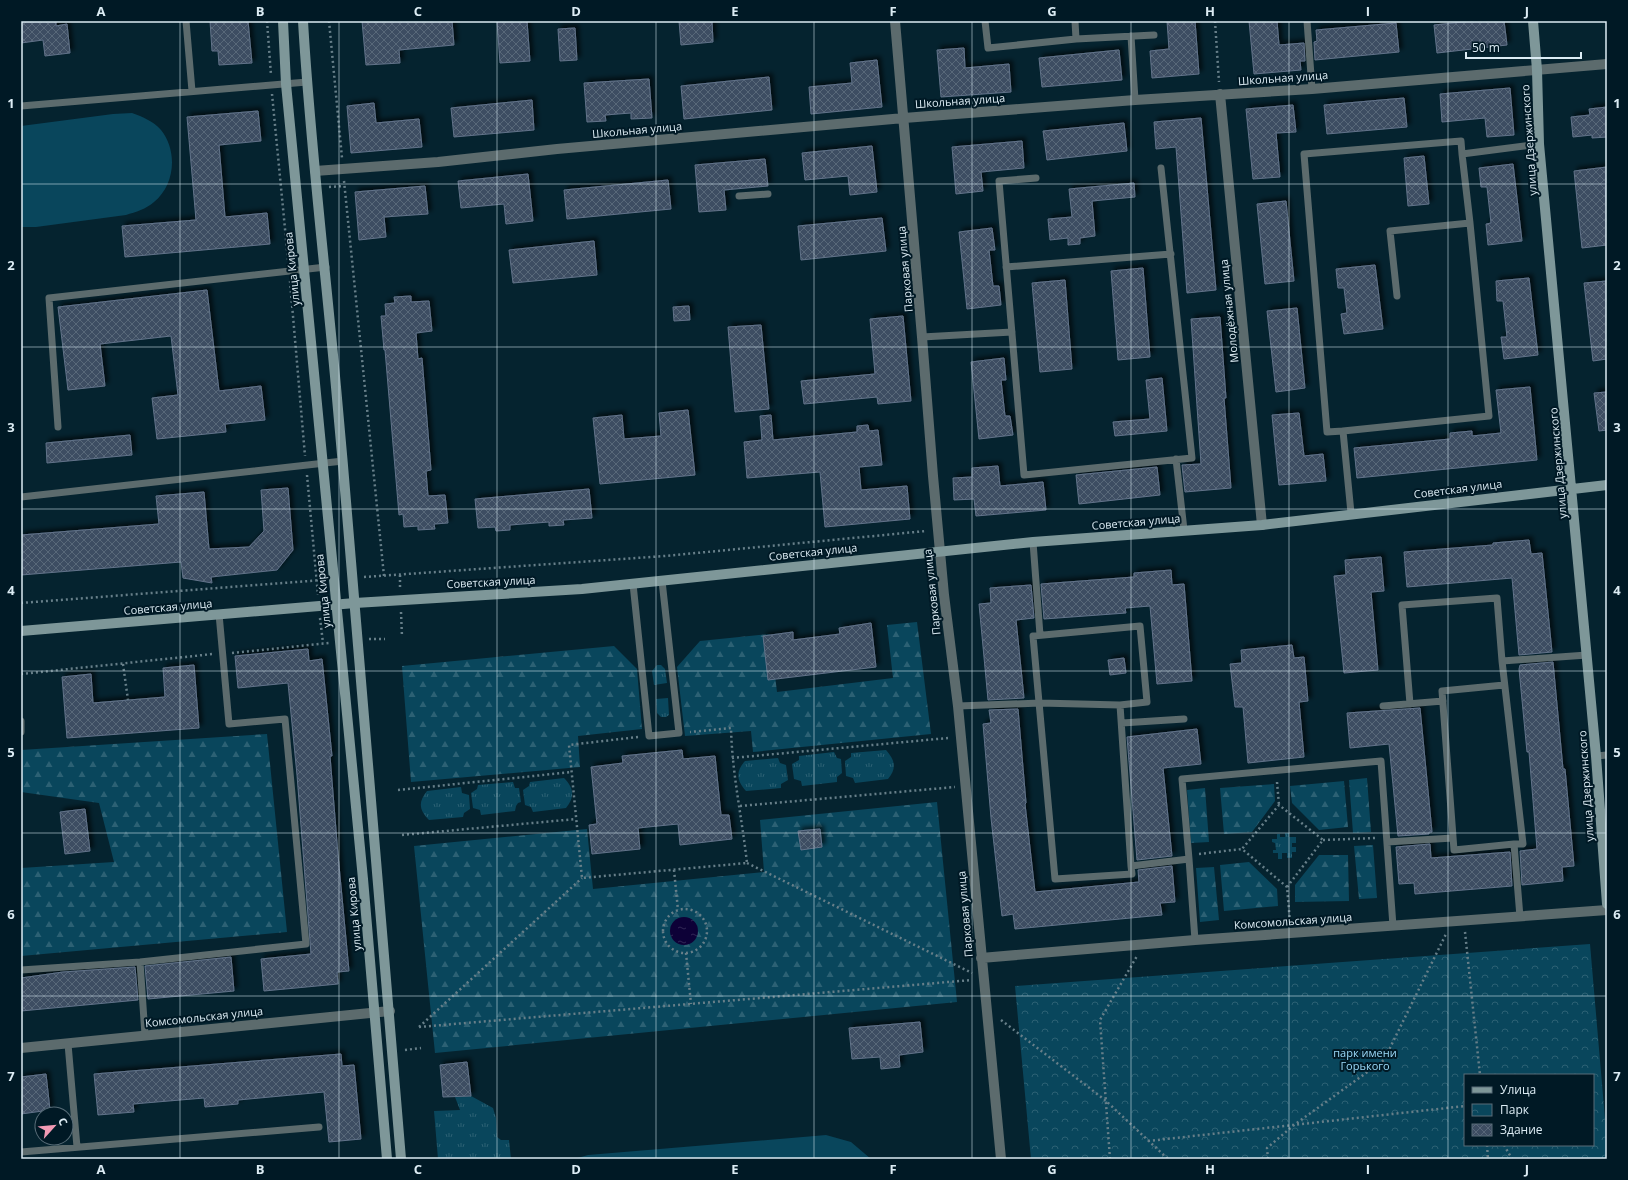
<svg xmlns="http://www.w3.org/2000/svg" width="1628" height="1180" viewBox="0 0 1628 1180" font-family="'Open Sans',sans-serif">
  <defs>
    <pattern id="grass-tufts" width="24" height="20" patternUnits="userSpaceOnUse"><rect width="24" height="20" fill="#09465c"/><path d="M3 7l-1-3M5 7V3M7 7l1-3M15 17l-1-3M17 17v-4M19 17l1-3" fill="none" stroke="#2c6174"/></pattern>
    <pattern id="forest-firs" width="22" height="20" patternUnits="userSpaceOnUse"><rect width="22" height="20" fill="#09465c"/><path d="M5 1l3.5 6h-7zM16 11l3.5 6h-7z" fill="#2c6174"/></pattern>
    <pattern id="park-crowns" width="20" height="18" patternUnits="userSpaceOnUse"><rect width="20" height="18" fill="#09465c"/><path d="M2 6a3 3 0 1 1 6 0M12 15a3 3 0 1 1 6 0" fill="none" stroke="#2c6174"/></pattern>
    <pattern id="water-ripples" width="26" height="14" patternUnits="userSpaceOnUse"><rect width="26" height="14" fill="#0d0137"/><path d="M2 4q2-2 4 0t4 0M15 11q2-2 4 0t4 0" fill="none" stroke="#302655"/></pattern>
    <pattern id="building-cross-hatch" width="8" height="8" patternUnits="userSpaceOnUse"><rect width="8" height="8" fill="#3d4d62"/><path d="M0 0l8 8M0 8l8-8" fill="none" stroke="#586779"/></pattern>
    <filter id="shadow"><feDropShadow dx="3.5" dy="-3.5" stdDeviation="2" flood-color="#0009"/></filter>
  </defs>
  <rect width="100%" height="100%" fill="#05232f"/>
  <path fill="url(#grass-tufts)" d="M657 665H661L665 669 667 683 654 685 652 671Z
    M668 698 669 715 666 717H661L657 713 656 699Z
    M886 750C895 760 897 768 888 779L855 783 853 778 846 776 845 761 851 757V753Z
    M834 752 837 758 841 759 842 773 837 777V782L802 786 801 781 794 779 792 764 799 760V756Z
    M778 758 780 763 786 765 788 780 781 784V788L746 791C737 781 735 772 745 761Z
    M564 778C574 788 575 797 566 808L533 812 531 807 525 805 523 790 529 786 530 782Z
    M513 782 515 788H519L521 802 518 803 516 806 515 811 481 815 480 810 473 808 471 793 477 789 478 785Z
    M461 787 462 793 469 795 470 809 464 813 463 817 429 820C419 810 418 802 427 791Z
    M1285 833H1289V837H1296V843H1292V847H1296V852H1292V858H1287V853H1282V859H1278V853H1273V850H1276L1275 843 1272 842V839H1277V834H1280V837H1285Z
    M471 1096 493 1108 496 1118 497 1137 501 1140H509L511 1159H438L434 1111 460 1110 455 1097Z"/>
  <path fill="url(#forest-firs)" d="M917 622 931 734 753 752 751 731 685 736 677 667 700 641 770 634 777 692 893 678 887 625Z
    M614 646 637 669 642 729 578 736 580 767 411 782 402 666Z
    M267 734 287 932 21 956V868L114 862 99 803 21 792V750Z
    M1367 778 1371 832 1353 833 1349 780Z
    M1344 781 1348 827 1319 830 1292 803 1290 786Z
    M1274 784 1275 801 1252 832 1224 834 1220 788Z
    M1205 788 1209 842 1191 843 1187 790Z
    M937 802 957 1002 435 1053 414 846 587 829 593 889 764 872 760 820Z
    M1373 845 1377 898 1359 899 1354 846Z
    M1319 855H1348L1349 901 1295 902V885Z
    M1249 862 1277 889 1278 906 1224 911 1220 865Z
    M1214 867 1219 920 1200 922 1196 868Z"/>
  <path fill="url(#park-crowns)" fill-rule="evenodd" d="M1590 944 1607 1142V1159H1031L1015 986ZM1465 1075H1593V1145H1465Z"/>
  <path fill="#09465c" d="M132 113C143 117 153 121 161 130 178 151 175 185 154 202 146 209 136 212 126 215L36 227H21V126L113 114Z
    M826 1135 851 1142 871 1159H574L588 1155Z"/>
  <path fill="url(#water-ripples)" d="M670 931a14 14 0 1 1 28 0a14 14 0 1 1-28 0Z"/>
  <path fill="url(#building-cross-hatch)" stroke="#62738a" filter="url(#shadow)" d="M21 21H56V26L67 24 70 53 45 56 43 40 21 43Z
    M210 21H248L252 63 219 65 218 51H212Z
    M362 21H452L454 45 399 50 400 63 366 65Z
    M497 21H527L530 61 500 63Z
    M679 21H712L713 42 681 45Z
    M1167 21H1195L1199 74 1152 78 1150 51 1169 49Z
    M1249 21H1277L1279 45 1304 43 1305 61H1300L1301 70 1254 74Z
    M1472 21H1504L1507 45 1437 53 1434 25Z
    M1396 23 1399 52 1315 60 1314 42 1317 41 1316 30Z
    M575 28 577 60 560 61 558 29Z
    M964 48 965 68 1009 64 1011 92 941 97 937 50Z
    M1119 50 1122 80 1042 87 1039 58Z
    M877 60 882 107 811 114 809 87 852 83 850 63Z
    M769 77 772 110 684 119 681 86Z
    M649 79 652 118 631 119V113L605 115 606 121 587 122 584 83Z
    M1510 88 1514 135 1487 137 1485 118 1442 122 1440 94Z
    M1404 98 1407 127 1327 134 1324 105Z
    M532 100 534 130 454 137 451 108Z
    M374 103 376 123 419 119 422 147 351 153 347 106Z
    M1293 105 1296 132 1276 133 1280 177 1253 179 1246 109Z
    M1607 107V137L1592 138V135L1573 137 1571 117 1590 115 1589 109Z
    M258 111 261 141 219 145 225 217 267 213 270 244 125 257 122 226 196 220 187 117Z
    M1201 118 1216 290 1187 293 1176 147 1156 149 1154 122Z
    M1124 123 1127 151 1047 160 1043 131Z
    M1022 141 1024 168 981 172 983 191 956 194 952 147Z
    M872 146 877 192 850 195 848 176 805 180 802 153Z
    M1424 156 1429 204 1408 206 1404 158Z
    M765 159 768 186 724 190 726 210 699 212 695 165Z
    M1513 164 1522 241 1488 245 1486 224 1491 223 1487 187H1481L1479 168Z
    M1607 167V189H1605L1607 207V245L1582 248 1574 171Z
    M528 174 533 221 506 224 504 204 461 208 458 181Z
    M668 180 671 209 567 219 564 190Z
    M1134 183 1135 197 1092 201 1095 236 1080 238V244L1068 245V238L1050 240 1048 219 1072 217 1069 189Z
    M425 186 428 214 384 217 386 237 359 240 355 192Z
    M1286 201 1294 281 1265 284 1257 204Z
    M882 218 886 251 801 260 798 226Z
    M992 228 995 250H989L993 286H999L1001 305 967 309 959 232Z
    M594 241 597 275 513 283 509 250Z
    M1375 265 1383 329 1344 334 1341 314 1347 313 1344 288H1338L1336 269Z
    M1143 268 1150 357 1118 360 1111 271Z
    M1529 278 1538 355 1504 359 1501 337H1507L1503 301H1497L1496 281Z
    M1065 280 1072 369 1040 372 1032 283Z
    M1607 281V359L1593 361 1584 283Z
    M207 290 219 391 261 386 265 420 225 424 226 432 157 439 152 398 178 395 171 336 100 344 105 386 68 390 58 307Z
    M411 296V302L429 301 432 331 416 333 418 359 422 358 431 470 426 471 428 496 445 495 448 523 434 524 435 529 418 530V526L404 527 403 514 399 515 385 350H384L381 316H386L385 304 395 303 394 297Z
    M689 306 690 320 674 321 673 307Z
    M1297 308 1305 388 1276 392 1267 311Z
    M903 316 911 401 878 404 877 397 804 404 801 381 875 374 870 319Z
    M1220 317 1226 398H1224L1231 488 1185 492 1182 465 1201 464 1191 319Z
    M761 325 769 409 735 412 728 327Z
    M1004 358 1006 380H1001L1005 416H1010L1013 435 979 439 971 362Z
    M1162 378 1167 431 1115 436 1113 422 1150 419 1146 380Z
    M1530 387 1537 460 1357 478 1354 448 1450 439V433L1472 431V436L1501 433 1496 390Z
    M1607 392V430L1599 431 1594 393Z
    M688 410 695 475 600 484 593 418 622 415 624 439 661 436 659 413Z
    M1299 413 1304 456 1323 454 1326 481 1279 485 1272 415Z
    M771 415 773 440 857 432V426L868 425 869 431 878 430 882 465 859 467 861 490 907 486 910 519 825 527 820 472 747 478 744 442 762 440 760 416Z
    M130 435 132 455 47 463 46 443Z
    M998 466 1000 486 1043 482 1046 510 976 516 974 499 954 500 953 478 972 477V468Z
    M1157 467 1160 495 1079 504 1076 475Z
    M288 488 293 550 277 570 211 577 212 583 183 578 181 562 21 575V535L159 524 156 496 204 492 209 549 249 547 264 531 261 490Z
    M589 489 592 518 563 520 564 525 549 526V522L510 525V530L496 531 495 527 478 528 475 499Z
    M1529 540 1531 554 1542 553 1552 652 1519 655 1512 578 1407 587 1404 552 1493 545V543Z
    M1381 557 1384 591 1371 592 1378 670 1344 673 1334 576 1346 575 1345 560Z
    M1171 570 1172 585 1184 584 1192 681 1157 684 1150 606 1125 608 1126 613 1044 619 1041 584 1134 577V573Z
    M1031 585 1034 618 1016 620 1024 698 988 700 979 604 991 603 990 588Z
    M871 623 876 667 768 680 763 636 793 632V640L840 634 839 628Z
    M1292 645 1294 658 1304 657 1308 701 1299 702 1304 757 1248 763 1243 707H1235L1230 664 1242 663 1241 650Z
    M308 649 309 661 322 659 332 756H330L338 855 349 971 337 972 338 984 264 991 261 959 311 954 297 775 288 683 238 688 235 656Z
    M1124 658 1126 673 1110 675 1108 660Z
    M1553 662 1563 769H1565L1574 866 1562 867 1563 881 1522 885 1520 851 1537 849 1529 752H1527L1519 669 1520 665Z
    M194 665 199 728 67 738 62 677 91 674 93 703 165 697 163 668Z
    M1420 708 1432 832H1429V834L1398 836 1389 744 1350 748 1347 713Z
    M1018 709 1026 803 1025 804 1035 892 1139 882 1138 870 1172 866 1175 902 1160 903 1162 915 1015 929 1013 914 1002 916 991 818 983 724 991 723 989 710Z
    M1197 729 1201 764 1163 768 1172 856 1137 860 1127 737Z
    M682 750 683 759 715 756 721 815H729L732 839 680 845 678 824 638 828 640 849 592 854 589 825 597 824 591 767 623 763 622 756Z
    M85 809 90 851 65 854 60 812Z
    M820 829 822 847 801 850 798 831Z
    M1430 844 1431 858 1510 852 1512 886 1415 894 1414 883 1399 884 1396 847Z
    M231 957 234 991 148 999 145 966Z
    M135 967 138 1000 21 1011V978L63 972Z
    M920 1022 923 1052 899 1055 900 1067 881 1069 880 1057 852 1059 849 1028Z
    M341 1054 342 1066 354 1065 361 1139 329 1142 324 1092 238 1100V1104L205 1107 204 1098 133 1104 134 1112 98 1115 94 1074Z
    M467 1062 471 1096 443 1097 440 1065Z
    M46 1074 50 1110 21 1114V1077Z"/>
  <g fill="none" stroke-linecap="round" stroke-linejoin="round">
    <path stroke="#677f89" stroke-width="2.5" stroke-dasharray="2 3" stroke-linecap="butt" d="M267 21 271 75
      M329 21 342 158
      M1215 21 1219 82
      M272 94 288 260
      M344 181 384 576
      M329 187 344 186
      M290 281 305 456
      M307 475 318 595
      M400 575V589
      M364 577 665 556 926 531
      M21 603 322 580
      M401 612 402 637
      M320 618 323 643
      M369 639H385
      M232 653 329 643
      M123 664 128 700
      M21 674 213 654
      M638 737 569 745 582 878 747 863C742 818 732 773 731 728L690 732
      M732 758 948 738
      M1277 782 1279 805
      M398 790 572 772
      M740 806 955 787
      M402 835 576 819
      M1323 840 1376 838
      M1199 854 1242 849
      M747 863 972 973
      M674 870 678 910
      M1287 887 1323 840 1279 805 1242 849 1287 887 1290 922
      M663 931a22 22 0 1 1 44 0a22 22 0 1 1-44 0Z
      M1465 932 1480 1075
      M686 953 691 1004
      M1001 1020 1105 1100 1168 1159
      M419 1027 972 980
      M419 1027 582 878
      M405 1050 421 1048
      M1148 1141 1465 1106
      M1487 1145 1488 1159
      M1504 1145 1512 1159
      M1110 1159 1100 1020 1137 956
      M1268 1159 1267 1148 1294 1125 1384 1060 1446 934"/>
    <path stroke="#5c6b6d" stroke-width="7" d="M186 21 192 91
      M985 21 988 48 1076 39
      M1075 21 1076 39 1154 35
      M1307 21 1312 89
      M1131 36 1135 100
      M21 106 307 82
      M1036 178 999 181 1024 475 1192 458 1161 168
      M739 196 768 194
      M1006 267 1171 254
      M1397 296 1390 231 1470 223 1462 154 1539 144
      M922 337 1012 332
      M58 427 49 298 326 267
      M1343 431 1327 432 1304 154 1461 141 1462 154
      M1176 459 1184 530
      M21 497 343 461
      M1351 513 1343 431 1489 416 1470 223
      M1033 542 1040 635
      M633 584 649 736 679 733 662 581
      M1502 661 1523 844H1514
      M1504 685 1442 691 1454 850 1514 844 1520 917
      M1410 704 1402 605 1497 598 1502 661 1587 655
      M1120 705 1147 702 1140 626 1033 636 1055 879 1132 874 1131 866
      M958 706 1040 703 1120 705 1131 866 1189 859 1195 940
      M1383 706 1443 701
      M21 721V732
      M1122 723 1184 719
      M1596 756 1607 755
      M1387 842 1453 838
      M1189 859 1182 779 1381 761 1393 926
      M140 962 145 1035
      M21 970 140 962 306 944 285 719 229 724 219 614
      M68 1044 77 1147
      M21 1152 319 1127"/>
    <path stroke="#5c6b6d" stroke-width="10" d="M895 21 922 337 933 476 944 595 958 706 1001 1159
      M1220 94 1262 525
      M315 171 438 162 557 149 904 118 1135 100 1312 89 1607 64
      M981 958 1195 940 1607 910
      M21 1048 390 1011"/>
    <path stroke="#7e9799" stroke-width="10" d="M283 21 286 84 363 879 387 1159
      M303 21C310 143 325 265 336 387 359 644 381 901 401 1159
      M1533 21 1537 70 1539 144 1596 756 1607 904
      M21 631 355 603 582 589 1033 542 1262 525 1607 485"/>
  </g>
  <path fill="none" stroke="#dcecf4" stroke-width="1" stroke-opacity="0.55" d="M180 21V1159M339 21V1159M497 21V1159M656 21V1159M814 21V1159M972 21V1159M1131 21V1159M1289 21V1159M1448 21V1159M21 184H1607M21 347H1607M21 509H1607M21 671H1607M21 833H1607M21 996H1607"/>
  <g text-anchor="middle" stroke-width="4" stroke-linejoin="round" paint-order="stroke">
    <g font-size="11" fill="#dcecf4" stroke="#001925">
      <text transform="translate(1283 78) rotate(-4)" y="4">Школьная улица</text>
      <text transform="translate(960 101) rotate(-4)" y="4">Школьная улица</text>
      <text transform="translate(637 130) rotate(-5)" y="4">Школьная улица</text>
      <text transform="translate(1529 140) rotate(-94)" y="4">улица Дзержинского</text>
      <text transform="translate(292 269) rotate(-96)" y="4">улица Кирова</text>
      <text transform="translate(905 269) rotate(-95)" y="4">Парковая улица</text>
      <text transform="translate(1229 311) rotate(-96)" y="4">Молодёжная улица</text>
      <text transform="translate(1558 463) rotate(-95)" y="4">улица Дзержинского</text>
      <text transform="translate(1458 489) rotate(-7)" y="4">Советская улица</text>
      <text transform="translate(1136 522) rotate(-5)" y="4">Советская улица</text>
      <text transform="translate(813 552) rotate(-6)" y="4">Советская улица</text>
      <text transform="translate(491 582) rotate(-3)" y="4">Советская улица</text>
      <text transform="translate(323 591) rotate(-96)" y="4">улица Кирова</text>
      <text transform="translate(932 592) rotate(-96)" y="4">Парковая улица</text>
      <text transform="translate(168 607) rotate(-5)" y="4">Советская улица</text>
      <text transform="translate(1586 786) rotate(-94)" y="4">улица Дзержинского</text>
      <text transform="translate(354 914) rotate(-95)" y="4">улица Кирова</text>
      <text transform="translate(965 914) rotate(-95)" y="4">Парковая улица</text>
      <text transform="translate(1293 921) rotate(-4)" y="4">Комсомольская улица</text>
      <text transform="translate(204 1017) rotate(-6)" y="4">Комсомольская улица</text>
    </g>
    <g font-size="11" fill="#9ad9f8" stroke="#001925">
      <text x="1365" y="1057">парк имени<tspan x="1365" dy="13">Горького</tspan></text>
    </g>
  </g>
  <rect width="1628" height="1180" fill="none" stroke="#001925" stroke-width="44"/>
  <rect x="1464" y="1074" width="130" height="72" fill="#001925" stroke="#586d78"/>
  <rect x="1472" y="1087" width="20" height="6" fill="#7e9799" stroke="#586d78"/>
  <text x="1500" y="1094" font-size="12" fill="#dcecf4">Улица</text>
  <rect x="1472" y="1104" width="20" height="12" fill="url(#park-crowns)" stroke="#586d78"/>
  <text x="1500" y="1114" font-size="12" fill="#dcecf4">Парк</text>
  <rect x="1472" y="1124" width="20" height="12" fill="url(#building-cross-hatch)" stroke="#586d78"/>
  <text x="1500" y="1134" font-size="12" fill="#dcecf4">Здание</text>
  <g transform="translate(54 1126) rotate(63)"><circle r="19" fill="#001925" stroke="#586d78"/>
  <path d="M0-3L7 15L0 10L-7 15Z" fill="#f19ab4"/>
  <text y="-6" font-size="11" font-weight="bold" text-anchor="middle" fill="#dcecf4">С</text>
  </g>
  <path d="M1466 52v6h115v-6" fill="none" stroke="#dcecf4" stroke-width="2"/>
  <text x="1472" y="52" font-size="12" fill="#dcecf4" stroke="#001925" stroke-width="3" paint-order="stroke">50 m</text>
  <rect x="22" y="22" width="1584" height="1136" fill="none" stroke="#dcecf4" stroke-width="1.5"/>
  <g font-size="13" text-anchor="middle" font-weight="bold" fill="#dcecf4">
    <text x="101" y="16">A</text>
    <text x="260" y="16">B</text>
    <text x="418" y="16">C</text>
    <text x="576" y="16">D</text>
    <text x="735" y="16">E</text>
    <text x="893" y="16">F</text>
    <text x="1052" y="16">G</text>
    <text x="1210" y="16">H</text>
    <text x="1368" y="16">I</text>
    <text x="1527" y="16">J</text>
    <text x="11" y="108">1</text>
    <text x="1617" y="108">1</text>
    <text x="11" y="270">2</text>
    <text x="1617" y="270">2</text>
    <text x="11" y="432">3</text>
    <text x="1617" y="432">3</text>
    <text x="11" y="595">4</text>
    <text x="1617" y="595">4</text>
    <text x="11" y="757">5</text>
    <text x="1617" y="757">5</text>
    <text x="11" y="919">6</text>
    <text x="1617" y="919">6</text>
    <text x="11" y="1081">7</text>
    <text x="1617" y="1081">7</text>
    <text x="101" y="1174">A</text>
    <text x="260" y="1174">B</text>
    <text x="418" y="1174">C</text>
    <text x="576" y="1174">D</text>
    <text x="735" y="1174">E</text>
    <text x="893" y="1174">F</text>
    <text x="1052" y="1174">G</text>
    <text x="1210" y="1174">H</text>
    <text x="1368" y="1174">I</text>
    <text x="1527" y="1174">J</text>
  </g>
</svg>
